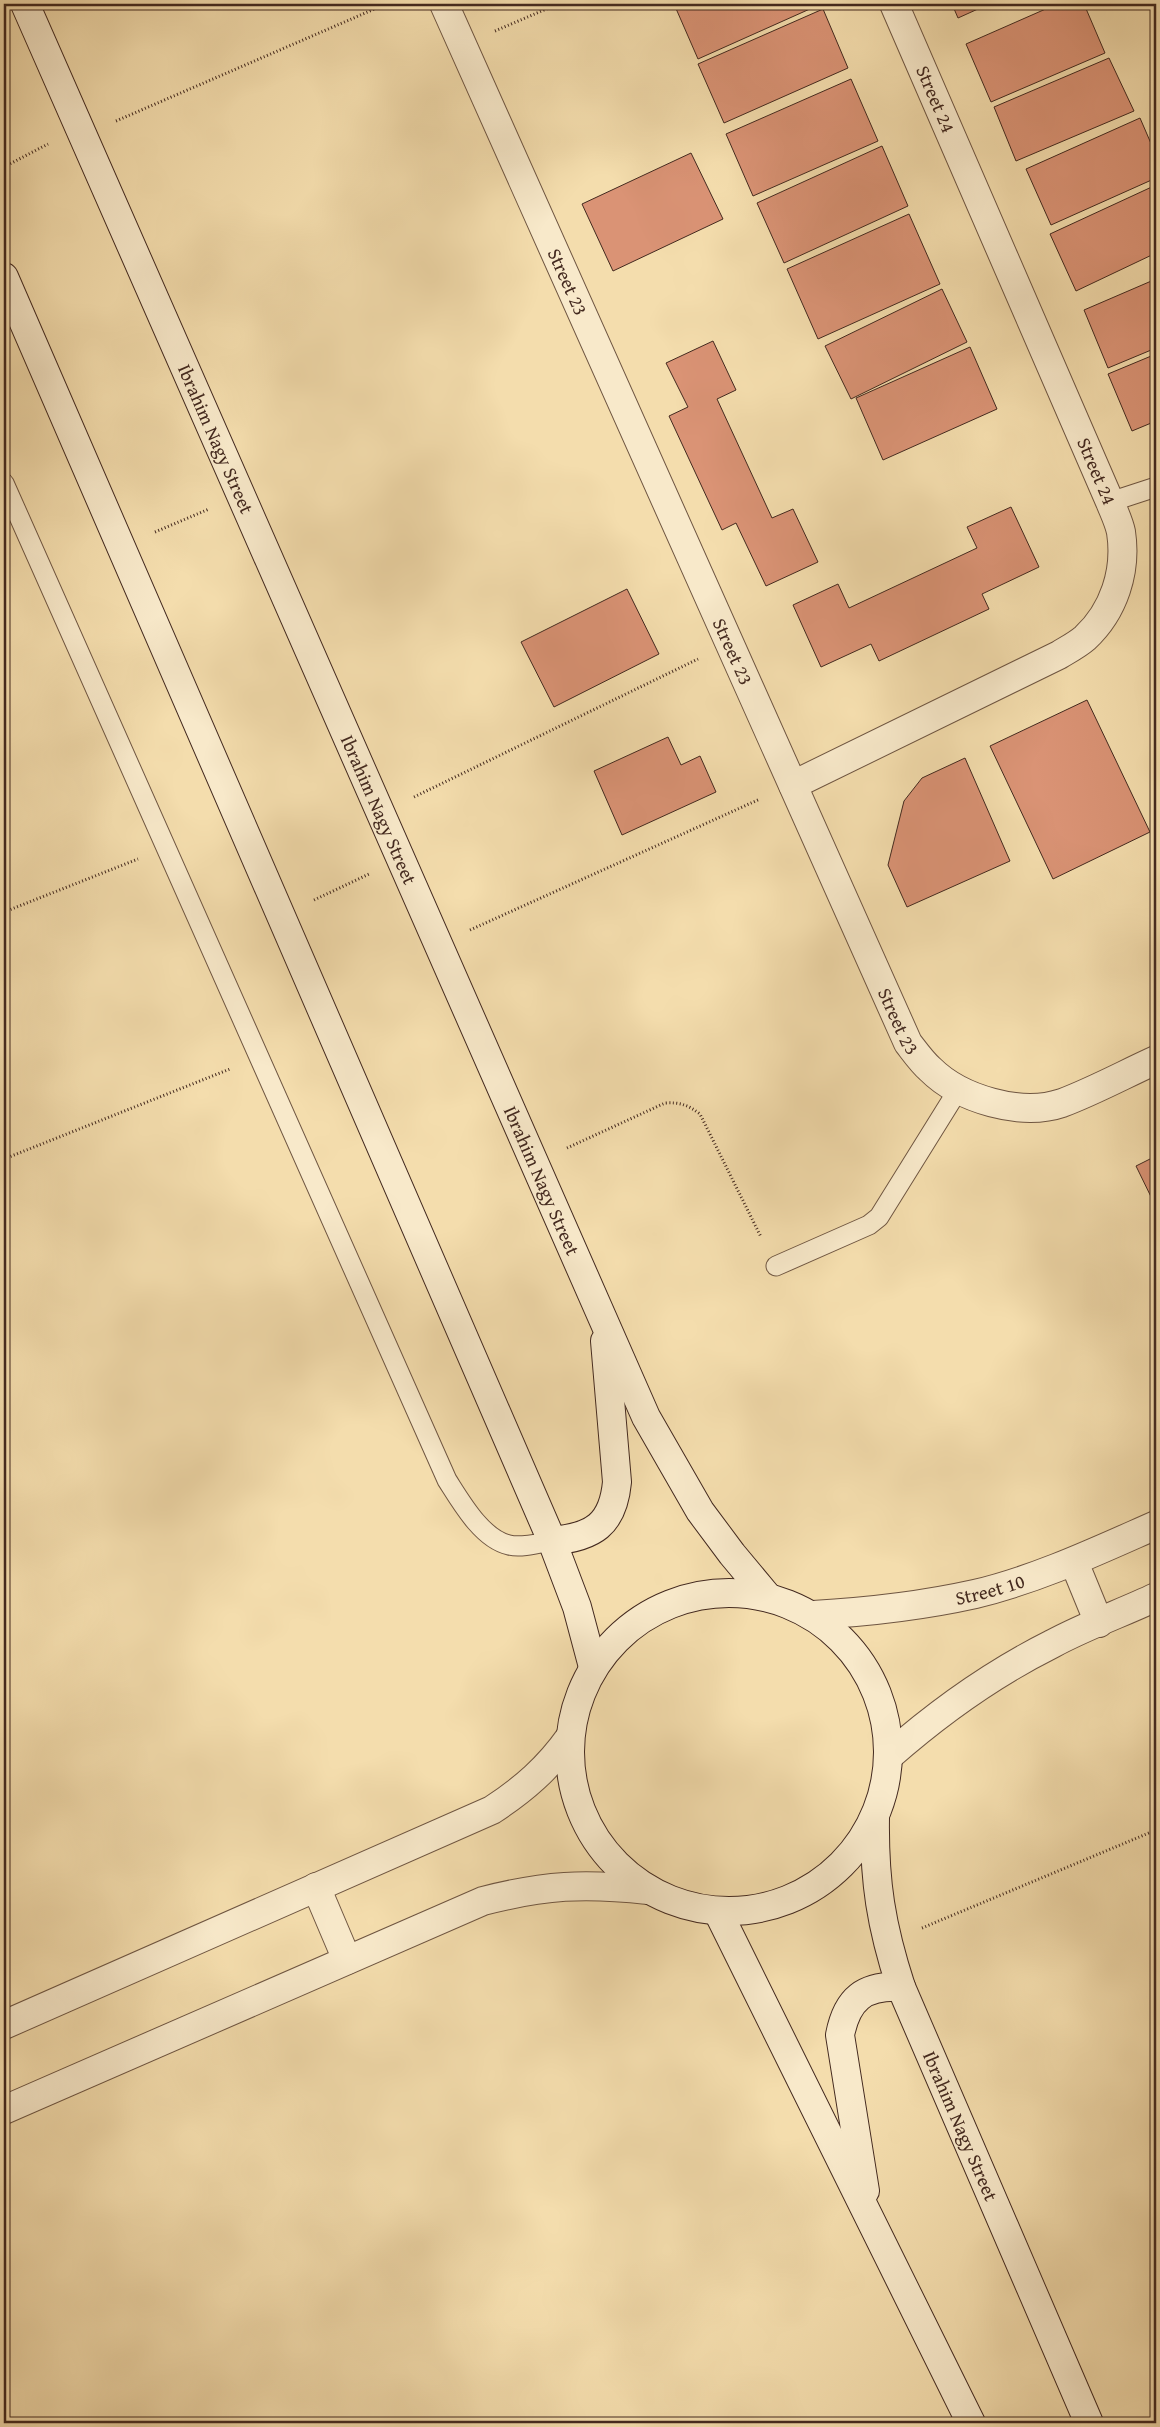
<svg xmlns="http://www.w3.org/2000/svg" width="1160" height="2427" viewBox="0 0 1160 2427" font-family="'Gentium Book Plus',serif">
  <rect width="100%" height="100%" fill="#f4ddad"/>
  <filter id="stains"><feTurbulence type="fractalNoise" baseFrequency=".004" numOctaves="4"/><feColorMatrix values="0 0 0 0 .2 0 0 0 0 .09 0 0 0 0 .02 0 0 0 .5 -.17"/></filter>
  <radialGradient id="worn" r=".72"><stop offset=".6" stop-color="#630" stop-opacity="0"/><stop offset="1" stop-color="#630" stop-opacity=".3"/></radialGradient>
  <path fill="#da9375" stroke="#43291f" d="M674 4H821L698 59Z
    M952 4H989L958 18Z
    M1057 4H1084L1105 53 991 102 966 44Z
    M823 9 848 68 724 123 698 64Z
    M1109 58 1134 111 1016 161 994 107Z
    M851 79 878 141 753 196 726 134Z
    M1140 118 1156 155V178L1051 225 1026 169Z
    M882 146 908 206 784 263 757 203Z
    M691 153 723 219 613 271 582 204Z
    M1156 185V253L1076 291 1050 234Z
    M909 214 940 284 818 339 787 269Z
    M1156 279V348L1108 368 1084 310Z
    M942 289 967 342 851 399 825 346Z
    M713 341 736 390 717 399 772 518 793 509 818 562 766 586 736 523 722 530 669 416 688 407 666 363Z
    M970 347 997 409 883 460 856 398Z
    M1156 354V421L1132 431 1108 374Z
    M1011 507 1039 567 982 594 989 609 879 661 871 644 821 667 793 605 838 584 849 608 977 548 967 527Z
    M627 589 659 654 554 707 521 642Z
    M1087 700 1150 832 1053 879 990 746Z
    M668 737 681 765 700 756 716 792 622 835 594 771Z
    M965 758 1010 861 907 907 888 865 904 801 922 778Z
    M1156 1156V1207L1136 1166Z"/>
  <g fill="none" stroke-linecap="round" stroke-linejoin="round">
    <defs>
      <path id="lane" d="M4 483 447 1480C461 1502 482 1539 509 1545 521 1548 540 1543 552 1541
        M1110 502 1156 487
        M776 1266 869 1225 879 1217 958 1090"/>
      <g id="street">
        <path id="s1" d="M444 4 908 1043C915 1052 922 1062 930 1069 960 1099 1021 1117 1062 1103 1094 1091 1125 1074 1156 1060"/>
        <path d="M793 785 1059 655C1067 650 1077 645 1085 638 1114 611 1127 571 1121 532 1119 522 1114 512 1110 502L894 4"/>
        <path d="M1074 1562 1099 1623"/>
        <path id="s2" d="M813 1615C867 1612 921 1606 975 1594 1038 1579 1097 1551 1156 1525"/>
        <path d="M889 1756C939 1712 992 1674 1052 1644 1085 1626 1122 1613 1156 1597"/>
        <path d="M316 1887 347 1960"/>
        <path d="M4 2025 492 1810C524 1789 548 1768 570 1737"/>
        <path d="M4 2110 483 1901C545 1885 584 1883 648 1890"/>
      </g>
      <g id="secondary">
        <path id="s3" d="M25 4 646 1417 700 1511 732 1554 767 1596"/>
        <path d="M4 277 552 1541 577 1607 593 1667"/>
        <path d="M552 1541C593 1537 613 1525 617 1482L605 1341"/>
        <circle cx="729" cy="1752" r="159"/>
        <path id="s4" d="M875 1817C874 1881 881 1926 901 1987L1089 2423"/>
        <path d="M718 1912 971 2423"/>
        <path d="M865 2191 840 2035C847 1999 864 1985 901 1987"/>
      </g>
    </defs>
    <use href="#lane" stroke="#6f5642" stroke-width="21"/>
    <use href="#street" stroke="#6f5642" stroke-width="30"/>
    <use href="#secondary" stroke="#43291f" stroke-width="30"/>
    <path stroke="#43291f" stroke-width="3" stroke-dasharray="1 2.5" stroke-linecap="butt" d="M495 31 558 4
      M116 121 386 4
      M4 167 48 144
      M155 532 209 509
      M414 797 698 659
      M314 900 369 874
      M4 912 138 859
      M470 930 760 799
      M567 1148 665 1103C680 1102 688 1105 700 1114L761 1237
      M4 1159 230 1069
      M922 1928 1156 1830"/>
    <use href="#lane" stroke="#f8e9ca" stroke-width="19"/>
    <use href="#street" stroke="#f8e9ca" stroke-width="28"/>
    <use href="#secondary" stroke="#f8e9ca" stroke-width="28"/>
  </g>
  <g text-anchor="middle" stroke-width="4.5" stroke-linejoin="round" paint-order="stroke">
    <g font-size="19" fill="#43291f" stroke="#f8e9ca">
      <text transform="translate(936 99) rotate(67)" y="7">Street 24</text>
      <text dy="7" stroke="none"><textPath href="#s1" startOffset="304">Street 23</textPath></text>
      <text dy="7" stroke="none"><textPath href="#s3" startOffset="475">Ibrahim Nagy Street</textPath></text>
      <text transform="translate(1097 471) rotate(67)" y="7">Street 24</text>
      <text dy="7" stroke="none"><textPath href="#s1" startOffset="709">Street 23</textPath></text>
      <text dy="7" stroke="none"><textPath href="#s3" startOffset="880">Ibrahim Nagy Street</textPath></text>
      <text dy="7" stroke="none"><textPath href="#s1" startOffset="1114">Street 23</textPath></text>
      <text dy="7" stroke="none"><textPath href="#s3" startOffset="1285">Ibrahim Nagy Street</textPath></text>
      <text dy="7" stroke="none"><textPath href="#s2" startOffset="179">Street 10</textPath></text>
      <text dy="7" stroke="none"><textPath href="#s4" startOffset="324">Ibrahim Nagy Street</textPath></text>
    </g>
  </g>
  <rect width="1160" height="2427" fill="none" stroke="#f4ddad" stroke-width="20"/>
  <rect x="5" y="5" width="1150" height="2417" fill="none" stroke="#43291f" stroke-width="2.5"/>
  <rect x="10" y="10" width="1140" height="2407" fill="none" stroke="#43291f"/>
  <rect width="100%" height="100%" filter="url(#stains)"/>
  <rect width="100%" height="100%" fill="url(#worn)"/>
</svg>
